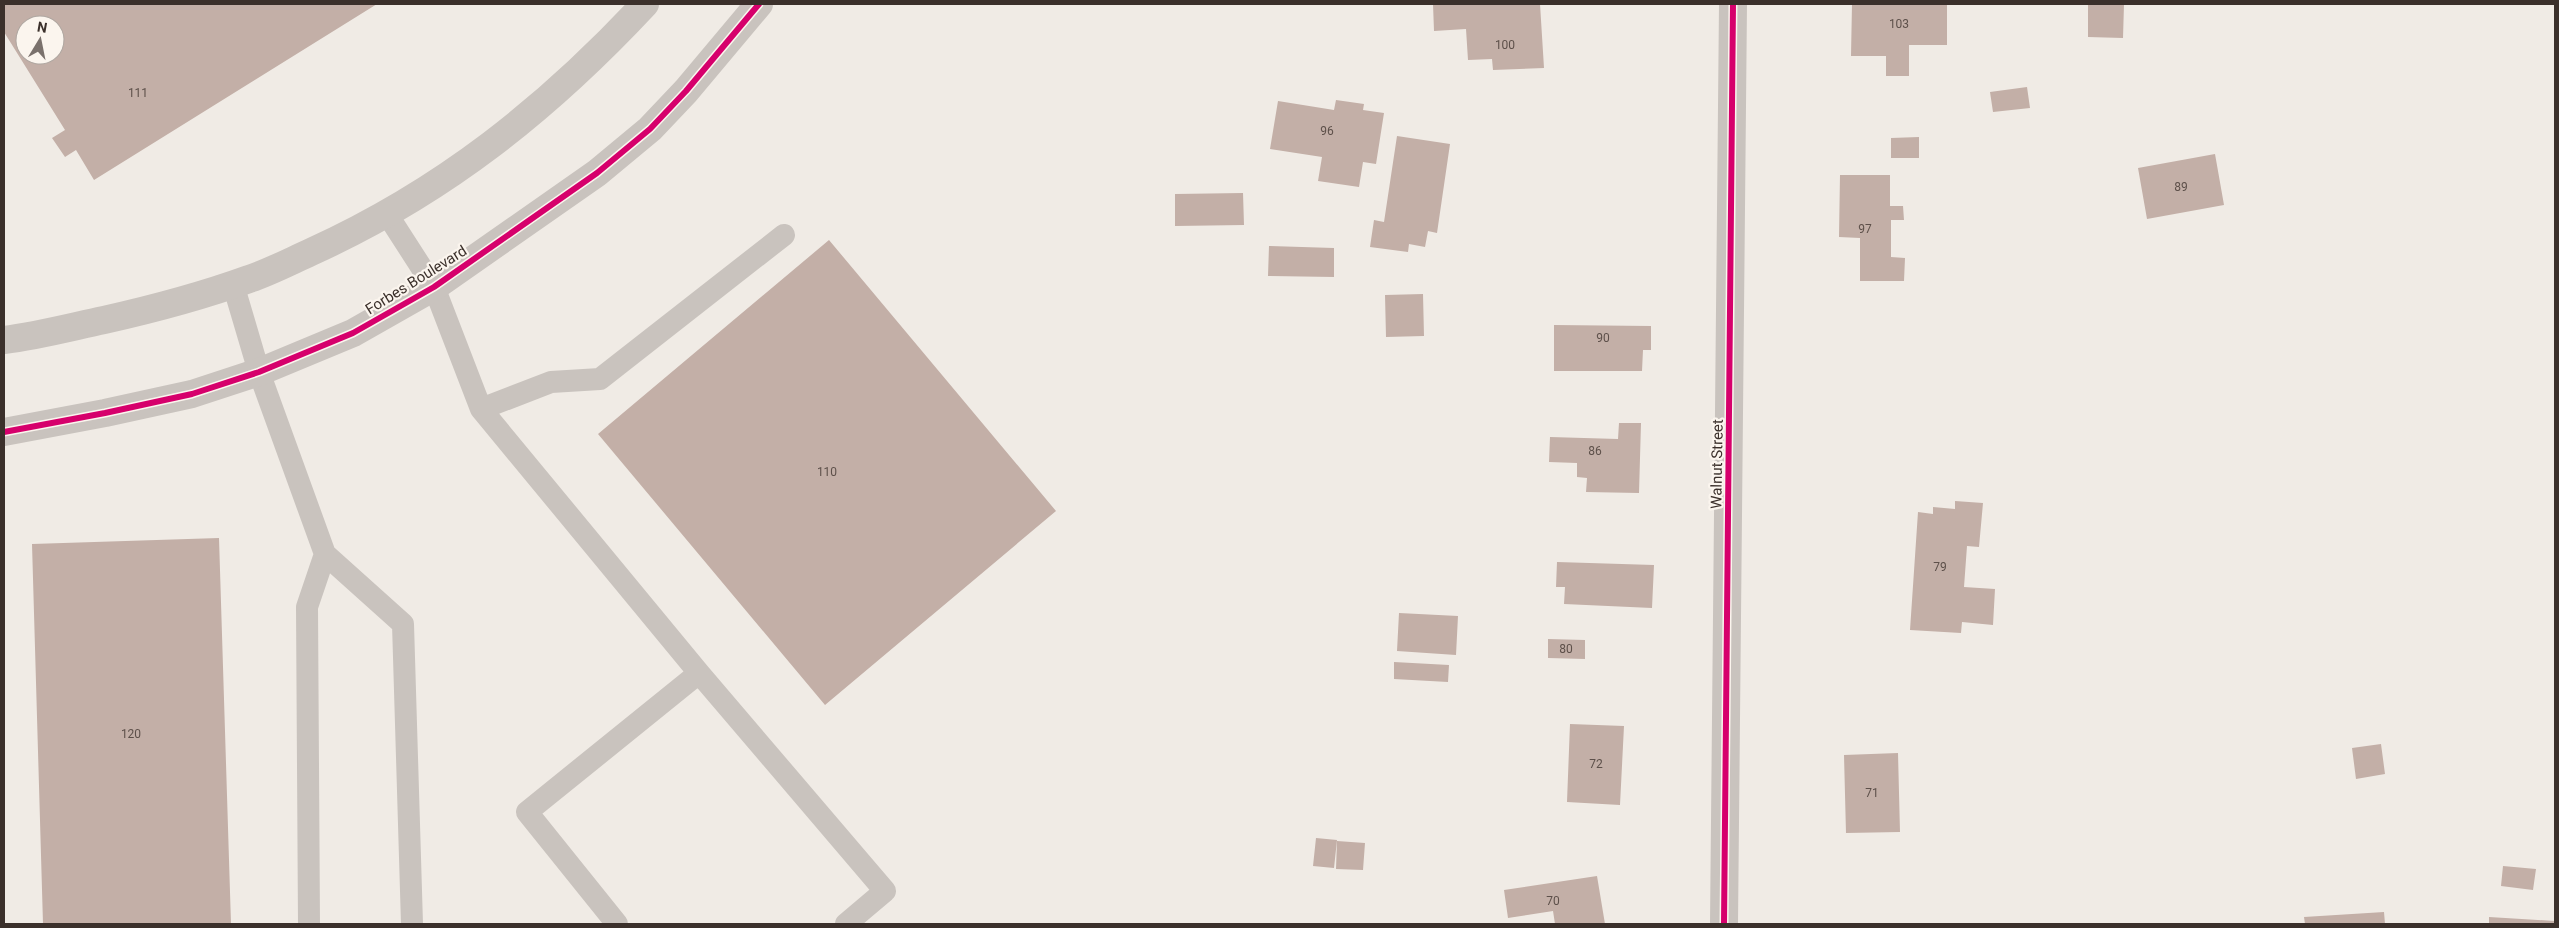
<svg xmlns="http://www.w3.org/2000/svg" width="2559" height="928" viewBox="0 0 2559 928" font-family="Roboto,sans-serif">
  <rect width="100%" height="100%" fill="#f0ebe5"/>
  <path fill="#c3afa7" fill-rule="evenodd" d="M4 4H377L94 180 76 150 65 157 52 138 65 130 4 32ZM25 25H55V55H25Z
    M1433 4H1540L1544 68 1493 70 1492 59 1468 60 1466 29 1434 31Z
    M1852 4H1947V45H1909V76H1886V56H1851Z
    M2088 4H2124L2123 38 2088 37Z
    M2027 87 2030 108 1993 112 1990 92Z
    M1336 100 1364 104 1363 110 1384 113 1376 164 1363 162 1359 187 1318 181 1322 157 1270 149 1278 101 1334 110Z
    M1397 136 1450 144 1437 233 1428 231 1425 247 1409 244 1408 252 1370 247 1374 220 1384 222Z
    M1919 137V158H1891V138Z
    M2215 154 2224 205 2147 219 2138 168Z
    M1840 175H1890V206H1903L1904 220H1891V257L1905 258 1904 281H1860V238L1839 237Z
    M1243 193 1244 225 1175 226V194Z
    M829 240 1056 511 825 705 598 434Z
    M1269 246 1334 248V277L1268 276Z
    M1423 294 1424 336 1386 337 1385 295Z
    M1554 325 1651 326V350H1643L1642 371H1554Z
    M1619 423H1641L1639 493 1586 492 1587 478 1577 477V463L1549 462 1550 437 1618 439Z
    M1955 501 1983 503 1979 547 1967 546 1964 587 1995 589 1993 625 1962 622 1961 633 1910 630 1918 512 1933 514V507L1955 509Z
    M219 538 231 924H43L32 544Z
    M1557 562 1654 565 1652 608 1564 604 1565 587H1556Z
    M1399 613 1458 616 1456 655 1397 651Z
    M1548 639 1585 640V659L1548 658Z
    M1394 662 1449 665 1448 682 1394 679Z
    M1570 724 1624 726 1620 805 1567 802Z
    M2381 744 2385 774 2356 779 2352 748Z
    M1898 753 1900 832 1846 833 1844 755Z
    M1316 838 1337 840 1334 868 1313 866Z
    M1337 841 1365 843 1363 870 1336 869Z
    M2503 866 2536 869 2533 890 2501 886Z
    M1597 876 1605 924H1555L1553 911 1508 918 1504 890Z
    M2384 912 2385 924H2305L2304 917Z
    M2489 917 2555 921V924H2489Z"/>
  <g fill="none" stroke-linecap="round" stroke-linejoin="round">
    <path stroke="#c9c3be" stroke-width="22" d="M387 214 434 287 481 409 699 673 885 891 846 924
      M233 284 259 372 325 554 403 624 412 924
      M481 409 551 382 600 379 784 235
      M309 924 307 607 325 554
      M617 924 527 812 699 673"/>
    <path stroke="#c9c3be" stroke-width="28" d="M1724 924 1733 4"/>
    <path stroke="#c9c3be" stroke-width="28" d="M4 340C37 336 71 327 104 320 153 309 202 296 249 279 270 272 291 261 311 252 443 192 547 109 645 4
      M4 432 105 413 192 394 259 372 353 333 434 287 597 173 650 129 686 91 759 4"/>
    <defs>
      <path id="cycleway" d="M4 432 105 413 192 394 259 372 353 333 434 287 597 173 650 129 686 91 759 4
        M1724 924 1733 4"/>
    </defs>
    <use href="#cycleway" stroke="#fbf5ee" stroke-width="9"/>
    <use href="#cycleway" stroke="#d6006c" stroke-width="6"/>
  </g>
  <g text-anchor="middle" stroke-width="4.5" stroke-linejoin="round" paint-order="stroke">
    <g font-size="12" fill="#5d504a">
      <text x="1899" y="28">103</text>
      <text x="1505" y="49">100</text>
      <text x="138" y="97">111</text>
      <text x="1327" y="135">96</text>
      <text x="2181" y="191">89</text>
      <text x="1865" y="233">97</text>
      <text x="1603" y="342">90</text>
      <text x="1595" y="455">86</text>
      <text x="827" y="476">110</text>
      <text x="1940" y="571">79</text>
      <text x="1566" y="653">80</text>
      <text x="131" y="738">120</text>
      <text x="1596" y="768">72</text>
      <text x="1872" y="797">71</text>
      <text x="1553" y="905">70</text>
    </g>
    <g font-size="15" fill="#3b302b" stroke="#fbf5ee">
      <text transform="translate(416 280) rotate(-32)" y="5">Forbes Boulevard</text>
      <text transform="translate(1717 464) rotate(-89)" y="5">Walnut Street</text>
    </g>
  </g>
  <rect width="2559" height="928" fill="none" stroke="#3b302b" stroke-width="10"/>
  <g transform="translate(40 40) rotate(10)"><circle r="24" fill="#fbf5ee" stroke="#aea6a0"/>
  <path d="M0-4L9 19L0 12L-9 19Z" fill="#7a716c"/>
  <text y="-8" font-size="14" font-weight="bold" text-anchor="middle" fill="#3b302b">N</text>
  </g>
</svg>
